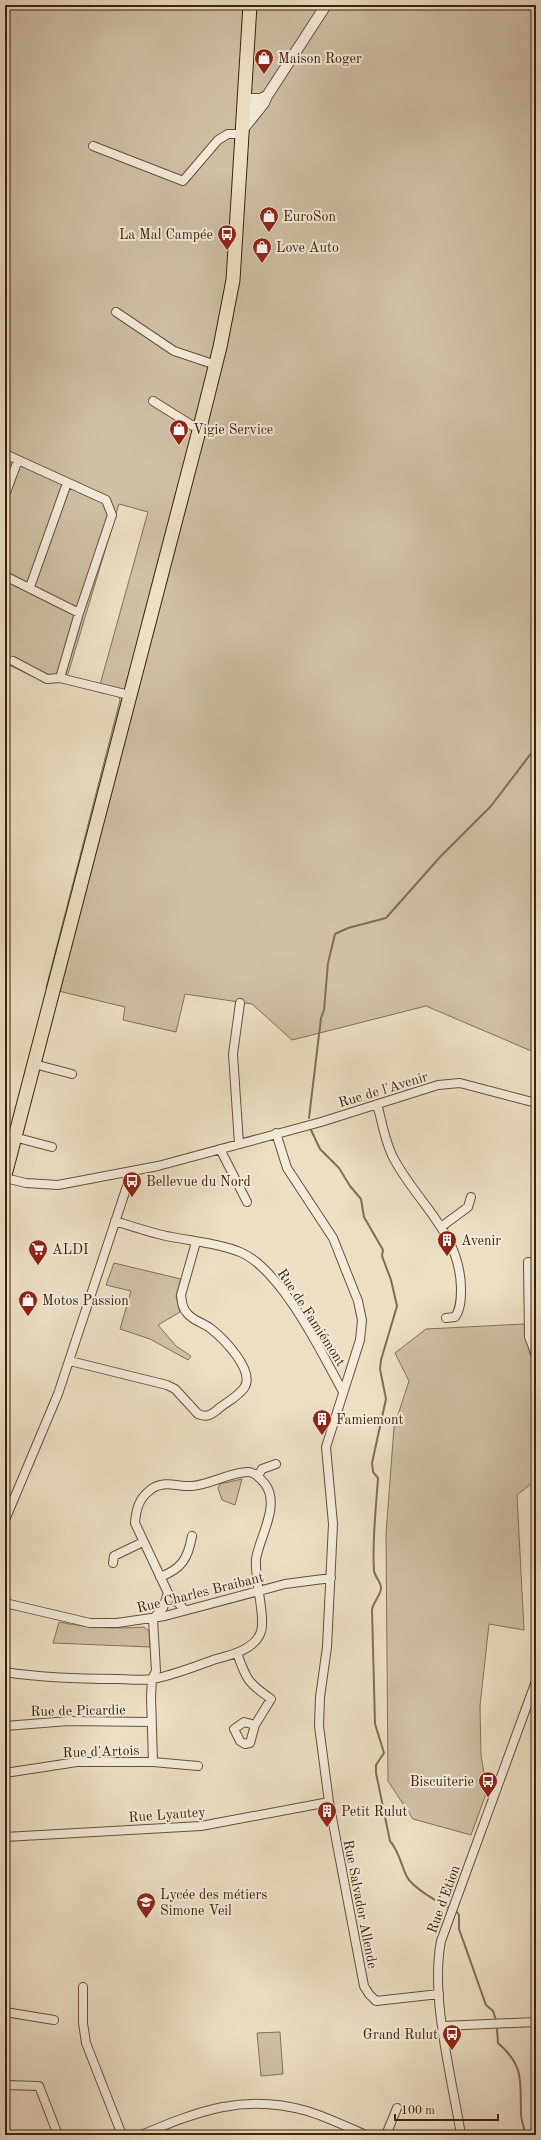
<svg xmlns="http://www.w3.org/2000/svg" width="541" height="2140" viewBox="0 0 541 2140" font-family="'Old Standard TT',serif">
  <rect width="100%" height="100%" fill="#ecdfc4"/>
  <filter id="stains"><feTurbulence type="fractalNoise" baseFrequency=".005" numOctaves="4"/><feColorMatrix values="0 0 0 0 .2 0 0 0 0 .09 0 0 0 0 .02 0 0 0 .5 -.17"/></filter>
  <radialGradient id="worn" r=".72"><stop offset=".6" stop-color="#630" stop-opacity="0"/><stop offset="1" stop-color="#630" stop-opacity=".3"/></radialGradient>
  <path fill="#cebfa5" stroke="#857058" d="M5 5H536V1053L426 1006 292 1040 252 1004 185 994 176 1032 123 1020 125 1007 46 988 120 700 118 696 98 692 148 512 119 504 68 674 34 677 5 663Z
    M114 1263 181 1279 176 1296 180 1312 158 1325 176 1346 191 1356 188 1360 150 1339 120 1329 131 1291 106 1285Z
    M524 1324 530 1354 536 1369V1480L517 1495 524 1630 489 1624 480 1706 481 1755 487 1791 471 1835 413 1819 388 1781 386 1534 394 1427 409 1381 395 1353 426 1329Z
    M242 1479 235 1505 222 1500 218 1488 220 1484Z
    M59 1622C88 1628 114 1629 144 1627L149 1631 150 1647 53 1643Z
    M280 2032 283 2074 261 2076 257 2033Z"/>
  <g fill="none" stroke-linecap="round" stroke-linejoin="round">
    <path stroke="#826d54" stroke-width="2" d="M309 1118 321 1018 324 1010 328 963 335 934 348 928 386 918 440 857 491 806 536 747
      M311 1130 320 1149 339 1168 350 1186 361 1199 364 1217 383 1250 382 1256 391 1280 397 1306 381 1360 380 1369 386 1399 372 1463 373 1472 378 1478C376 1509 372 1540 374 1571 375 1577 381 1582 381 1588 380 1597 373 1602 372 1610L375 1724 384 1753 376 1765V1773L390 1841C399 1851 401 1865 407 1877 412 1887 439 1903 449 1908
      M456 1911 459 1915V1929L486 2005 493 2011 496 2020
      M497 2029 498 2043C525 2066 520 2082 521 2114 521 2121 525 2128 525 2135"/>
    <defs>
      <path id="minor" d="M93 146 183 181 218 140 228 134H243
        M116 312 174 351 216 365
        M153 401 193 426 200 427
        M5 454 106 500 112 515 79 613 60 678
        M5 495 18 460
        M5 576 79 613
        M30 587 67 483
        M13 661 47 679 60 678 129 695
        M34 1064 72 1074
        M377 1104C382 1121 385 1143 394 1159 418 1204 460 1233 461 1288 461 1297 461 1309 455 1317L446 1318
        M276 1133 287 1168 333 1238 358 1301 362 1320 360 1340 326 1447 333 1524 327 1647 320 1697 319 1726 329 1802 364 1986 369 1994 376 2001 439 1994
        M14 1137 52 1147
        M239 1144 233 1054 240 1003
        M220 1149 247 1202
        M5 1178 26 1183 58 1185 158 1166 321 1122 438 1085 460 1083 536 1103
        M115 1221C131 1226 146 1231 162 1235 187 1241 216 1242 240 1252 281 1269 322 1353 343 1392
        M441 1227 468 1207 471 1197
        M528 1262 529 1337 536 1355
        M70 1361 167 1385 175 1389 198 1414C209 1419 214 1412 222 1406 229 1401 238 1396 244 1388 256 1371 223 1338 210 1328 203 1323 192 1320 187 1313 182 1308 182 1302 181 1295L196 1242
        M258 1476 262 1469 276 1464
        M5 1520 58 1394 132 1171
        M113 1563 114 1556 143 1542
        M160 1577C182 1569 188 1558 192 1536
        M168 1593 185 1610
        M5 1603 90 1623H117L165 1616 285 1584 331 1578
        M237 1653C246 1679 248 1683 271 1699L255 1725 244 1722 234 1729 240 1741 245 1744 250 1743 255 1725
        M5 1672C43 1678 78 1679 117 1679 128 1679 142 1681 153 1679 174 1675 196 1666 216 1659 231 1655 253 1650 260 1634 267 1620 254 1579 256 1559 259 1538 281 1505 265 1484 261 1479 255 1472 248 1472 230 1472 210 1485 192 1486 177 1487 162 1479 149 1491 138 1500 136 1511 135 1523L168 1593 163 1608 153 1619 156 1671 152 1679 151 1697 153 1762
        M5 1726 69 1721 151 1722
        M5 1773 77 1762H153L198 1766
        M5 1837 201 1826 329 1802
        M83 1987V2023L86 2043 122 2135
        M5 2012 54 2020
        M443 2026 536 2022
        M5 2085 39 2086 58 2135
        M141 2135C199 2111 243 2093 307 2111 327 2117 347 2127 366 2135
        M386 2135 397 2108
        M461 2135C452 2078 430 1997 441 1941L536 1681"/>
      <path id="tertiary" d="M245 99H260L267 96
        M244 109 260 108 264 103 267 96 326 5
        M243 129 260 108"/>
      <path id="primary" d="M5 1175 200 427 220 347 233 280 250 5"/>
    </defs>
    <use href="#minor" stroke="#685139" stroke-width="10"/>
    <use href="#tertiary" stroke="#685139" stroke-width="12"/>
    <use href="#primary" stroke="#3c220b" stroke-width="15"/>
    <use href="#minor" stroke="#f3ead9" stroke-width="8"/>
    <use href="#tertiary" stroke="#f3ead9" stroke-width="10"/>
    <use href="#primary" stroke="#ecdfc4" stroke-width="13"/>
  </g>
  <defs>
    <symbol id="shop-pin" viewBox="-11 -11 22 30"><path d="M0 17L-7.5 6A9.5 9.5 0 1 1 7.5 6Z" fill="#8f2418" stroke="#f3ead9"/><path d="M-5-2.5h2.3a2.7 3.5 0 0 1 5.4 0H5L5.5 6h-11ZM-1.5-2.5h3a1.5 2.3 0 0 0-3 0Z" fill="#fff"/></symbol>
    <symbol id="bus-pin" viewBox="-11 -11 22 30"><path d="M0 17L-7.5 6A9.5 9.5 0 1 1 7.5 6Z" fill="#8f2418" stroke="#f3ead9"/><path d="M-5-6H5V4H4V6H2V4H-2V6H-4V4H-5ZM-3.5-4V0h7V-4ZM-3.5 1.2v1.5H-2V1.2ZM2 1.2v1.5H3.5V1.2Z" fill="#fff"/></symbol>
    <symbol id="building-pin" viewBox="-11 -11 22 30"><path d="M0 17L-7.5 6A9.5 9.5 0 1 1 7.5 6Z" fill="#8f2418" stroke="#f3ead9"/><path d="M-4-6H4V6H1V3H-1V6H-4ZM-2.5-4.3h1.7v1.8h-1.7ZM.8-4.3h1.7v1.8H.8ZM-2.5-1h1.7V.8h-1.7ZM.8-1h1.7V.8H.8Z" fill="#fff"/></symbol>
    <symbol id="supermarket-pin" viewBox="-11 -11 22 30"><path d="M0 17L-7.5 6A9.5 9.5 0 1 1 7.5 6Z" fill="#8f2418" stroke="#f3ead9"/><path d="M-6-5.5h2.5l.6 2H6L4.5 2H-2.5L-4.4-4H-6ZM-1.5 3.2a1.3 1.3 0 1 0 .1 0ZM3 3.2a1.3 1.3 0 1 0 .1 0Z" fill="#fff"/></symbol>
    <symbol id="school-pin" viewBox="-11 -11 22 30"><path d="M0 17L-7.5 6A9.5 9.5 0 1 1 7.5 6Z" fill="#8f2418" stroke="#f3ead9"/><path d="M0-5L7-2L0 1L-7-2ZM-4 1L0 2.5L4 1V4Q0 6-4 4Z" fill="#fff"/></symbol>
  </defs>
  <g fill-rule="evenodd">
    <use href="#shop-pin" x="253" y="47" width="22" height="30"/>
    <use href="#shop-pin" x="258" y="205" width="22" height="30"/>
    <use href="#bus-pin" x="216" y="223" width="22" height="30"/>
    <use href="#shop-pin" x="251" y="236" width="22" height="30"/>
    <use href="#shop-pin" x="168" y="418" width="22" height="30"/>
    <use href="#bus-pin" x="121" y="1170" width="22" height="30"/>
    <use href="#building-pin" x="436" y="1229" width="22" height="30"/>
    <use href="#supermarket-pin" x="27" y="1238" width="22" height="30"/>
    <use href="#shop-pin" x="17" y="1289" width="22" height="30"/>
    <use href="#building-pin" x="311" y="1408" width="22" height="30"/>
    <use href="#bus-pin" x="477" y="1770" width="22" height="30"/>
    <use href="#building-pin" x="316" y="1800" width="22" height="30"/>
    <use href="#school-pin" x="135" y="1891" width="22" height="30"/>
    <use href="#bus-pin" x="441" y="2023" width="22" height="30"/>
  </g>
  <g text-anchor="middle" stroke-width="4" stroke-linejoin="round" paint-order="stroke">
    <g font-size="14" fill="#3c220b" stroke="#f3ead9" text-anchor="start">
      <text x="278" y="63">Maison Roger</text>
      <text x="283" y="221">EuroSon</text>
      <text x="213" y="239" text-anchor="end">La Mal Campée</text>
      <text x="276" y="252">Love Auto</text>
      <text x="193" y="434">Vigie Service</text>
      <text x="146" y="1186">Bellevue du Nord</text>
      <text x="461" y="1245">Avenir</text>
      <text x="52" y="1254">ALDI</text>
      <text x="42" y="1305">Motos Passion</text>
      <text x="336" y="1424">Famiemont</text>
      <text x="474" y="1786" text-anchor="end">Biscuiterie</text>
      <text x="341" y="1816">Petit Rulut</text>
      <text x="160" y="1899">Lycée des métiers<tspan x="160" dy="16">Simone Veil</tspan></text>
      <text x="438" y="2039" text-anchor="end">Grand Rulut</text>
    </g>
    <g font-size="14" fill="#3c220b" stroke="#f3ead9">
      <text transform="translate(383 1089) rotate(-17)" y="5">Rue de l'Avenir</text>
      <text transform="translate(312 1317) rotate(57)" y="5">Rue de Famiémont</text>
      <text transform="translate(200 1592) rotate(-14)" y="5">Rue Charles Braibant</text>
      <text transform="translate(78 1710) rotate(-1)" y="5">Rue de Picardie</text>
      <text transform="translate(101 1751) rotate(-2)" y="5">Rue d'Artois</text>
      <text transform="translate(167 1814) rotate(-4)" y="5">Rue Lyautey</text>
      <text transform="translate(443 1899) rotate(-70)" y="5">Rue d'Etion</text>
      <text transform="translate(361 1904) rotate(79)" y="5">Rue Salvador Allende</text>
    </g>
  </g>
  <rect width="541" height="2140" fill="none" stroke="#ecdfc4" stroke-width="20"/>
  <rect x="6" y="6" width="529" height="2128" fill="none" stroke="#3c220b" stroke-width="2"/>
  <rect x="10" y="10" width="521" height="2120" fill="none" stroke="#3c220b"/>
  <path d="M395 2114v6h103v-6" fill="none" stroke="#3c220b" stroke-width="2"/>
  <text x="401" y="2114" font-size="12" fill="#3c220b" stroke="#f3ead9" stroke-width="3" paint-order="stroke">100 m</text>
  <rect width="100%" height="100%" filter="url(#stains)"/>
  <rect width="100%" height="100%" fill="url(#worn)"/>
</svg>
